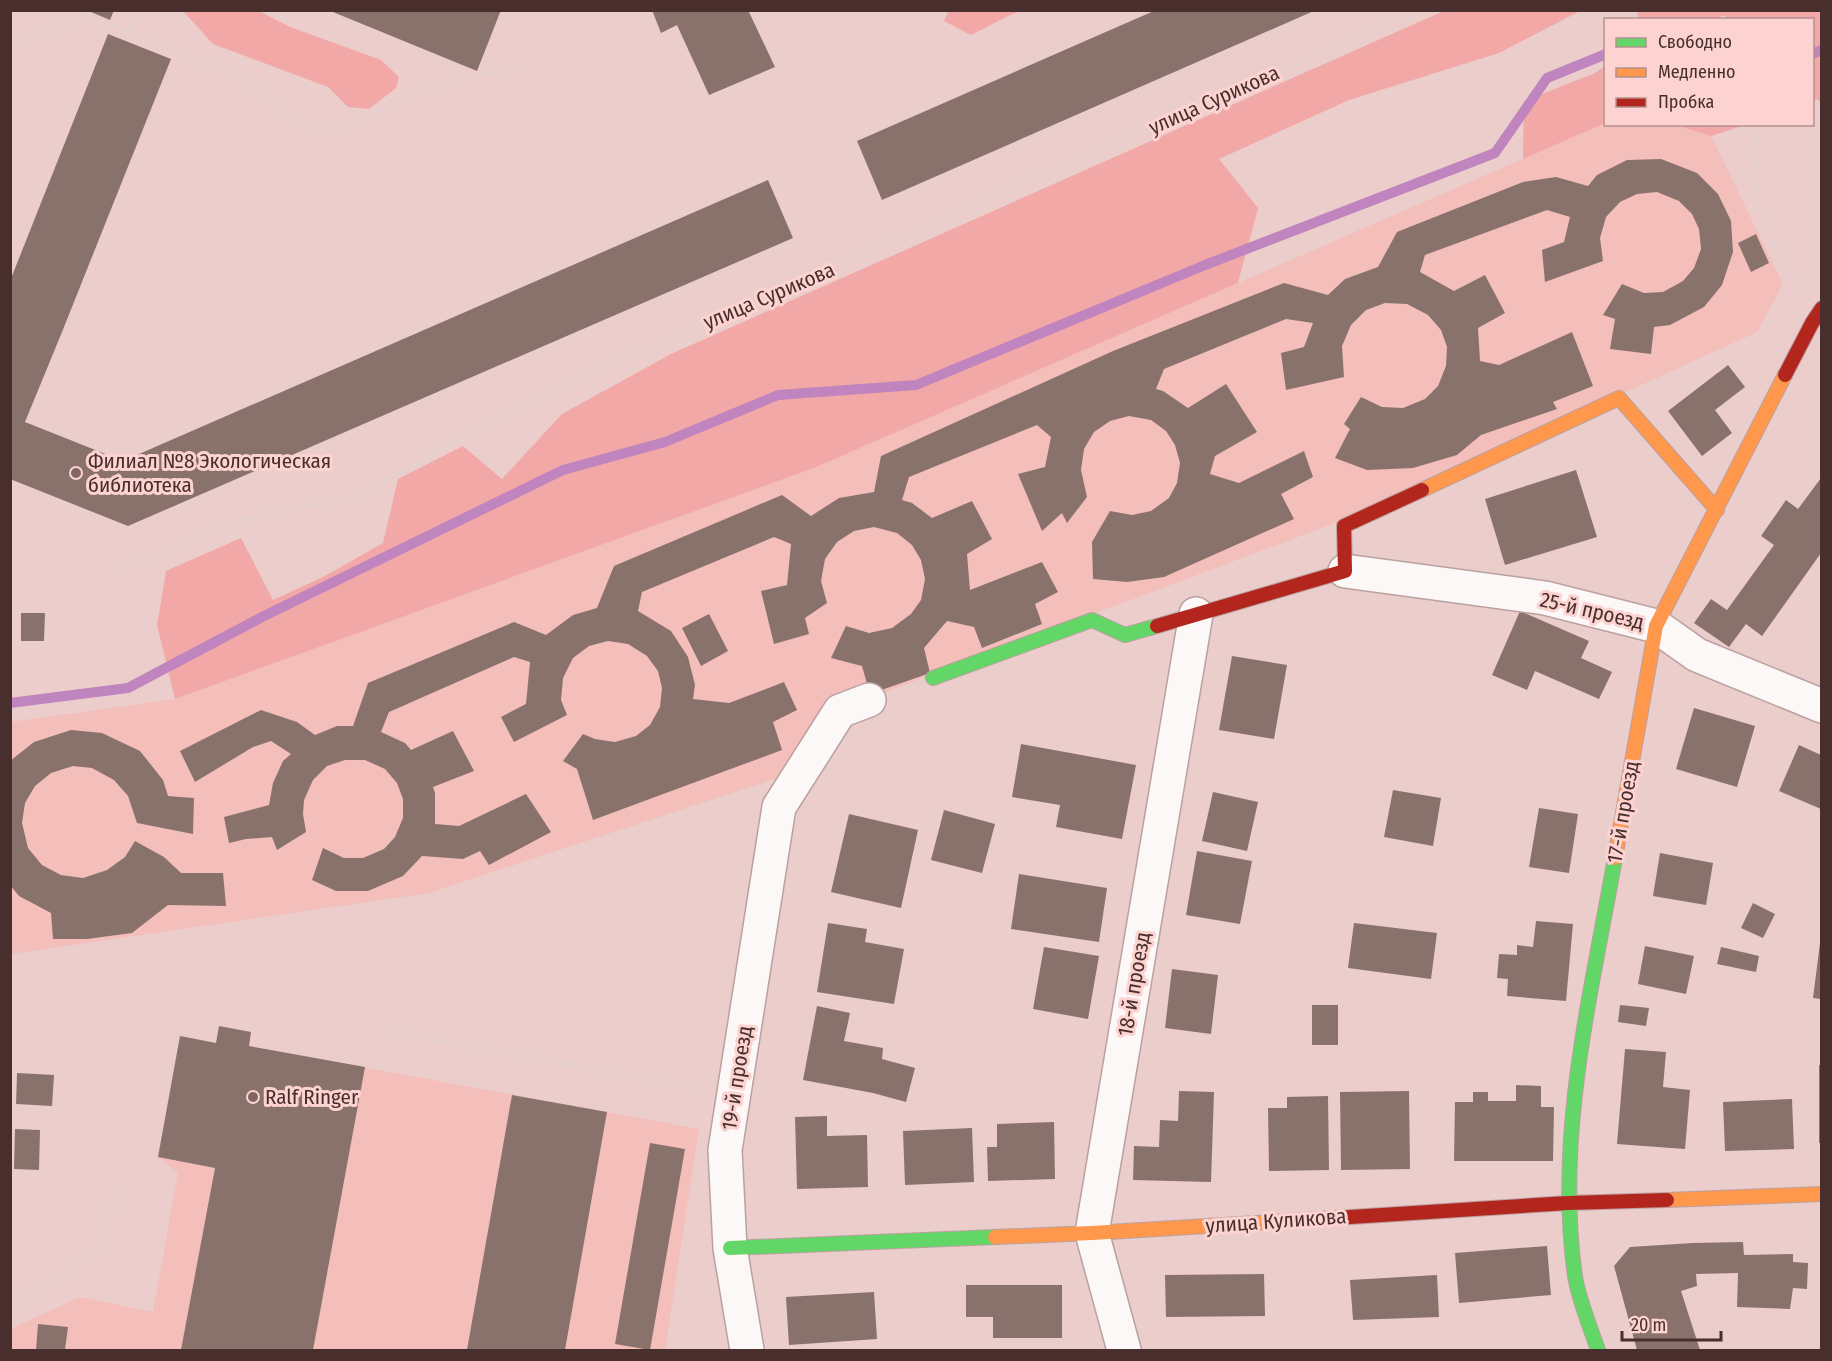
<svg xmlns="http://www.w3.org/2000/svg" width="1832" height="1361" viewBox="0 0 1832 1361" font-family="'Fira Sans Condensed',sans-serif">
  <rect width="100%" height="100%" fill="#ebcdcb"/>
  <path fill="#f4beba" d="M1605 123 1676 125 1711 136 1783 284 1757 332 1362 513 832 712 786 775 429 893 11 954 10 722 175 699 814 468Z
    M219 1026 251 1032 249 1046 699 1129 665 1350H11L10 1329 80 1297 153 1312 178 1173 158 1157 180 1036 216 1043Z"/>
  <path fill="#f1a8a6" d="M949 10H1022V11L1012 14 971 35 944 21Z
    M1446 10 1580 11 1499 53 1349 100 1219 159 1258 208 1238 283 814 468 175 699 157 625 166 571 241 538 273 600 325 576 383 543 398 479 463 446 502 479 562 414 671 354Z
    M183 11H259L290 27 381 60 399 77 396 88 369 109 348 107 328 87 213 44Z
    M1637 11H1821V103L1818 99 1813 101 1812 20 1639 19Z
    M1605 66V123L1523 159 1524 101 1595 73Z
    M1676 125H1745L1711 136Z"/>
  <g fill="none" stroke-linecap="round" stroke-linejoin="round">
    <path stroke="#c084be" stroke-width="10" d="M1812 54 1822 50
      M10 703 128 688 264 616 563 470 665 442 778 395 916 385 1205 265 1495 153 1547 78 1606 54"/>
  </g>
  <path fill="#8a726c" d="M86 10H114L110 20Z
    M328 10H501L477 71Z
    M652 10H748L775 67 709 95 677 25 661 33Z
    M1156 10H1316L882 200 857 141Z
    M108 34 171 59 62 332 25 422 123 461 768 180 793 238 128 526 10 479V281Z
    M1661 159 1697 173 1718 194 1731 221 1733 252 1722 285 1704 307 1670 325 1654 327 1651 354 1610 349 1615 319 1603 315 1622 284 1644 293 1663 292 1683 281 1694 268 1701 249 1699 229 1692 214 1679 201 1657 192 1637 194 1620 202 1606 217 1600 238 1603 261 1545 282 1542 250 1564 242 1570 217 1547 210 1425 255 1420 272 1454 291 1485 275 1505 313 1478 328 1480 361 1499 365 1572 332 1593 386 1553 402 1557 409 1481 435 1457 455 1413 468 1367 470 1335 458 1350 429 1344 424 1361 397 1382 407 1403 408 1425 399 1438 386 1446 366 1447 347 1441 330 1428 315 1407 304 1385 303 1366 310 1351 325 1342 346 1344 377 1286 390 1281 353 1304 347 1313 323 1286 319 1164 369 1156 389 1163 391 1188 408 1226 384 1257 432 1215 456 1210 474 1239 483 1304 451 1313 477 1281 494 1294 519 1164 577 1127 582 1093 579 1092 542 1110 511 1132 515 1151 511 1169 498 1177 483 1180 463 1175 445 1166 431 1151 420 1129 416 1110 421 1094 432 1084 449 1081 470 1087 497 1067 523 1062 513 1042 531 1018 474 1045 467 1051 437 1037 425 909 477 902 500 912 503 932 518 972 501 992 539 967 554 970 590 1042 562 1058 592 1035 604 1042 624 982 648 974 627 947 621 924 648 930 673 870 694 862 666 831 658 846 626 869 633 892 628 911 614 921 600 925 579 921 560 912 545 897 533 874 527 854 531 837 542 825 559 821 581 827 603 805 618 809 634 774 644 761 591 787 585 791 544 774 537 642 592 638 611 671 631 688 657 695 685 693 699 729 703 784 682 797 710 773 722 782 750 593 820 577 769 563 761 583 734 595 739 615 742 636 736 650 725 660 707 662 688 658 671 647 656 628 644 608 641 589 646 573 658 563 678 561 700 567 715 514 742 501 717 526 704 530 662 514 657 389 712 381 732 405 743 411 750 453 731 474 771 433 787 435 793V824L459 826 526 794 551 832 489 865 480 851 463 859 422 856 403 876 368 891H336L312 880 323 848 344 858H363L384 849 395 837 403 818V799L397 783 385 769 365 760H345L327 766 313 780 304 800 303 814 306 832 277 850 272 837 246 839 229 843 224 817 269 805 273 783 283 761 291 754 271 741 253 747 195 782 180 751 261 710 297 722 315 735 337 726H353L368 683 514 622 546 635 573 615 597 608 614 566 782 495 811 516 839 498 874 492 881 456 1113 351 1284 283 1328 295 1345 279 1378 267 1397 232 1523 182 1556 177 1588 186 1597 175 1627 160Z
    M1756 234 1769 263 1751 272 1738 243Z
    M1728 365 1745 387 1715 410 1732 433 1702 456 1668 411Z
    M1576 470 1597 537 1505 565 1485 499Z
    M1821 478V553L1762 636 1746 624 1729 647 1694 623 1711 599 1727 610 1774 545 1761 536 1786 500 1798 509Z
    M1520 611 1589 641 1581 658 1612 672 1599 699 1535 671 1527 690 1492 675Z
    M21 613H45L44 641H21Z
    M709 614 728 651 701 666 682 628Z
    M1232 656 1287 665 1274 739 1219 730Z
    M1694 708 1755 726 1737 787 1676 769Z
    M71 730 102 733 140 751 163 780 168 796 194 798 193 834 137 823 128 796 114 780 92 768 73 766 51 773 35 786 25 803 22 823 28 848 42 865 61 875 83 878 107 870 125 857 135 841 164 857 181 873H223L226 906 168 905 132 933 87 939H53L51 913 19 896 10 885V761L34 742Z
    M1021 744 1136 765 1122 839 1056 827 1060 805 1012 797Z
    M1799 745 1821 755V809L1779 791Z
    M1393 790 1441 798 1433 846 1384 837Z
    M1213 792 1258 802 1247 851 1202 841Z
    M1539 808 1578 814 1569 873 1529 867Z
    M944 810 995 824 982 873 931 860Z
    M849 814 918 830 901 908 831 892Z
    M1197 851 1252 861 1240 924 1186 915Z
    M1660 853 1713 863 1706 905 1653 896Z
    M1019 874 1107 888 1099 942 1011 929Z
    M1753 903 1775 914 1763 938 1741 928Z
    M1536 921 1573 924 1566 1001 1507 996 1508 979 1497 978 1499 954 1517 955V945L1533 947Z
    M828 923 867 929 865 942 904 949 894 1004 817 992Z
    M1354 923 1437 933 1431 979 1348 968Z
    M1820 943 1821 944V999L1813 998Z
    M1645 946 1694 956 1686 994 1638 984Z
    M1044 947 1099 956 1088 1019 1033 1009Z
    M1721 947 1759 956 1756 972 1717 964Z
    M1172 969 1218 975 1211 1034 1165 1028Z
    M1312 1005H1338V1045H1312Z
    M1620 1005 1649 1008 1646 1026 1618 1022Z
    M817 1006 850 1013 844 1041 883 1048 882 1059 915 1068 906 1102 873 1093 803 1080Z
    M219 1026 251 1032 249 1046 365 1067 313 1350H181L215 1168 158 1157 180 1036 216 1043Z
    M1625 1049 1666 1052 1663 1087 1690 1090 1685 1149 1617 1144Z
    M1819 1065H1821V1143H1819Z
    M17 1073 54 1075 52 1106 16 1104Z
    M1516 1085 1541 1086V1107H1554L1553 1161H1454L1455 1102H1473V1092H1488V1101H1516Z
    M1179 1091 1214 1092 1211 1182 1133 1180 1134 1146 1159 1147 1160 1120 1178 1121Z
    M1409 1091 1410 1169 1341 1170 1340 1092Z
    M512 1095 607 1112 565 1350H467Z
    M1328 1096 1329 1170 1269 1171 1268 1108H1287V1097Z
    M1792 1099 1794 1149 1725 1151 1723 1102Z
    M827 1116V1136L867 1135 868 1187 797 1189 795 1117Z
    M1054 1122 1055 1179 988 1181 987 1147H997V1124Z
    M972 1128 974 1182 905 1185 903 1131Z
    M15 1129 40 1130 39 1170 14 1169Z
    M650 1143 685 1149 650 1350 615 1344Z
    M1743 1242 1744 1255 1793 1254V1262L1808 1263 1807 1289 1793 1288 1790 1309 1737 1307 1738 1273 1696 1274 1697 1286 1681 1291 1700 1350H1637L1614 1266 1630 1247 1693 1243Z
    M1547 1246 1551 1295 1459 1303 1455 1253Z
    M1264 1274 1265 1316 1166 1317 1165 1275Z
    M1437 1275 1439 1317 1353 1320 1350 1280Z
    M966 1285H1062V1338H993V1317H966Z
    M874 1292 877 1339 789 1345 786 1297Z
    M38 1324 68 1327 65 1350H36Z"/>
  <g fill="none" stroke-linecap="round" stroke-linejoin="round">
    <defs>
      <path id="street" d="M1345 571 1545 598 1656 626 1697 655 1822 706
        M747 1350 730 1248 725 1150 779 807 840 711 869 700
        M1124 1350 1092 1233 1196 614"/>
      <path id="fast" d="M933 678 1092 620 1125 635 1157 626
        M730 1248 995 1237
        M1598 1350C1591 1329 1578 1298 1575 1276 1555 1136 1591 995 1615 858"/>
      <path id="slow" d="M1422 490 1619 398 1717 510
        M1615 858 1656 626 1785 375
        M1667 1200 1822 1194
        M995 1237 1092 1233 1304 1220"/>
      <path id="jam" d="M1785 375 1812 323 1822 308
        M1157 626 1345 571 1344 526 1422 490
        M1304 1220 1568 1203 1667 1200"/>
    </defs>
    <use href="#street" stroke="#baa1a0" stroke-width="36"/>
    <use href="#fast" stroke="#baa1a0" stroke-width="16"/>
    <use href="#slow" stroke="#baa1a0" stroke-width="16"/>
    <use href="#jam" stroke="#baa1a0" stroke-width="16"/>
    <path stroke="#ddd4d3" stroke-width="4" stroke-dasharray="1.5 4.5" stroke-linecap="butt" d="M74 10 192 58 248 83 317 134 464 77 518 68
      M1723 10V20
      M127 32 136 10
      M14 46 83 15
      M1757 124V207L1796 290
      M120 571 248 518 355 497 561 385 769 297 1417 10
      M385 1030 703 1089
      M10 1309 96 1251 119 1189"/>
    <use href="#street" stroke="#fcf8f7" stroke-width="33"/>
    <use href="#fast" stroke="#63d668" stroke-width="14"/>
    <use href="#slow" stroke="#ff974d" stroke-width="14"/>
    <use href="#jam" stroke="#b3261e" stroke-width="14"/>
  </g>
  <g fill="#816664" stroke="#fcd3d0" stroke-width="2">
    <circle cx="76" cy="473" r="6"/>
    <circle cx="253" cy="1097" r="6"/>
  </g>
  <g text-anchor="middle" stroke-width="6" stroke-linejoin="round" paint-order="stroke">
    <g font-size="21" fill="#482e2c" stroke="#fcd3d0">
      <text transform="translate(1214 100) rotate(-24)" y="7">улица Сурикова</text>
      <text transform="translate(769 296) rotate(-23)" y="7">улица Сурикова</text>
      <text transform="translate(1592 611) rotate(13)" y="7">25-й проезд</text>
      <text transform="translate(1623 812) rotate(-80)" y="7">17-й проезд</text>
      <text transform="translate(1134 984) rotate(-80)" y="7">18-й проезд</text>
      <text transform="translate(737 1078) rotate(-81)" y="7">19-й проезд</text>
      <text transform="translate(1276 1221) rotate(-4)" y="7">улица Куликова</text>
    </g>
    <g font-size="21" fill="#482e2c" stroke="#fcd3d0" text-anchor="start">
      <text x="88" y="468">Филиал №8 Экологическая<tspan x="88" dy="24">библиотека</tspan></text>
      <text x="265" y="1104">Ralf Ringer</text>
    </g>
  </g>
  <rect width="1832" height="1361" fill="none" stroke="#482e2c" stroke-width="24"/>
  <rect x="1604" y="18" width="210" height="108" fill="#fcd3d0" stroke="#b4918e" stroke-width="1.5"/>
  <rect x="1616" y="38" width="30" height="9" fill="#63d668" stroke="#b4918e" stroke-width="1.5"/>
  <text x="1658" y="48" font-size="18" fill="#482e2c">Свободно</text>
  <rect x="1616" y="68" width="30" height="9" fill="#ff974d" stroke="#b4918e" stroke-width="1.5"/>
  <text x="1658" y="78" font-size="18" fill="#482e2c">Медленно</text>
  <rect x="1616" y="98" width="30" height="9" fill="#b3261e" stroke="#b4918e" stroke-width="1.5"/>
  <text x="1658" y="108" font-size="18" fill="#482e2c">Пробка</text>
  <path d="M1622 1331v9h99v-9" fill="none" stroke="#482e2c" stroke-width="3"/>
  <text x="1631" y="1331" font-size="18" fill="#482e2c" stroke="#fcd3d0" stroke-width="4.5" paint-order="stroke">20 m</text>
</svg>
